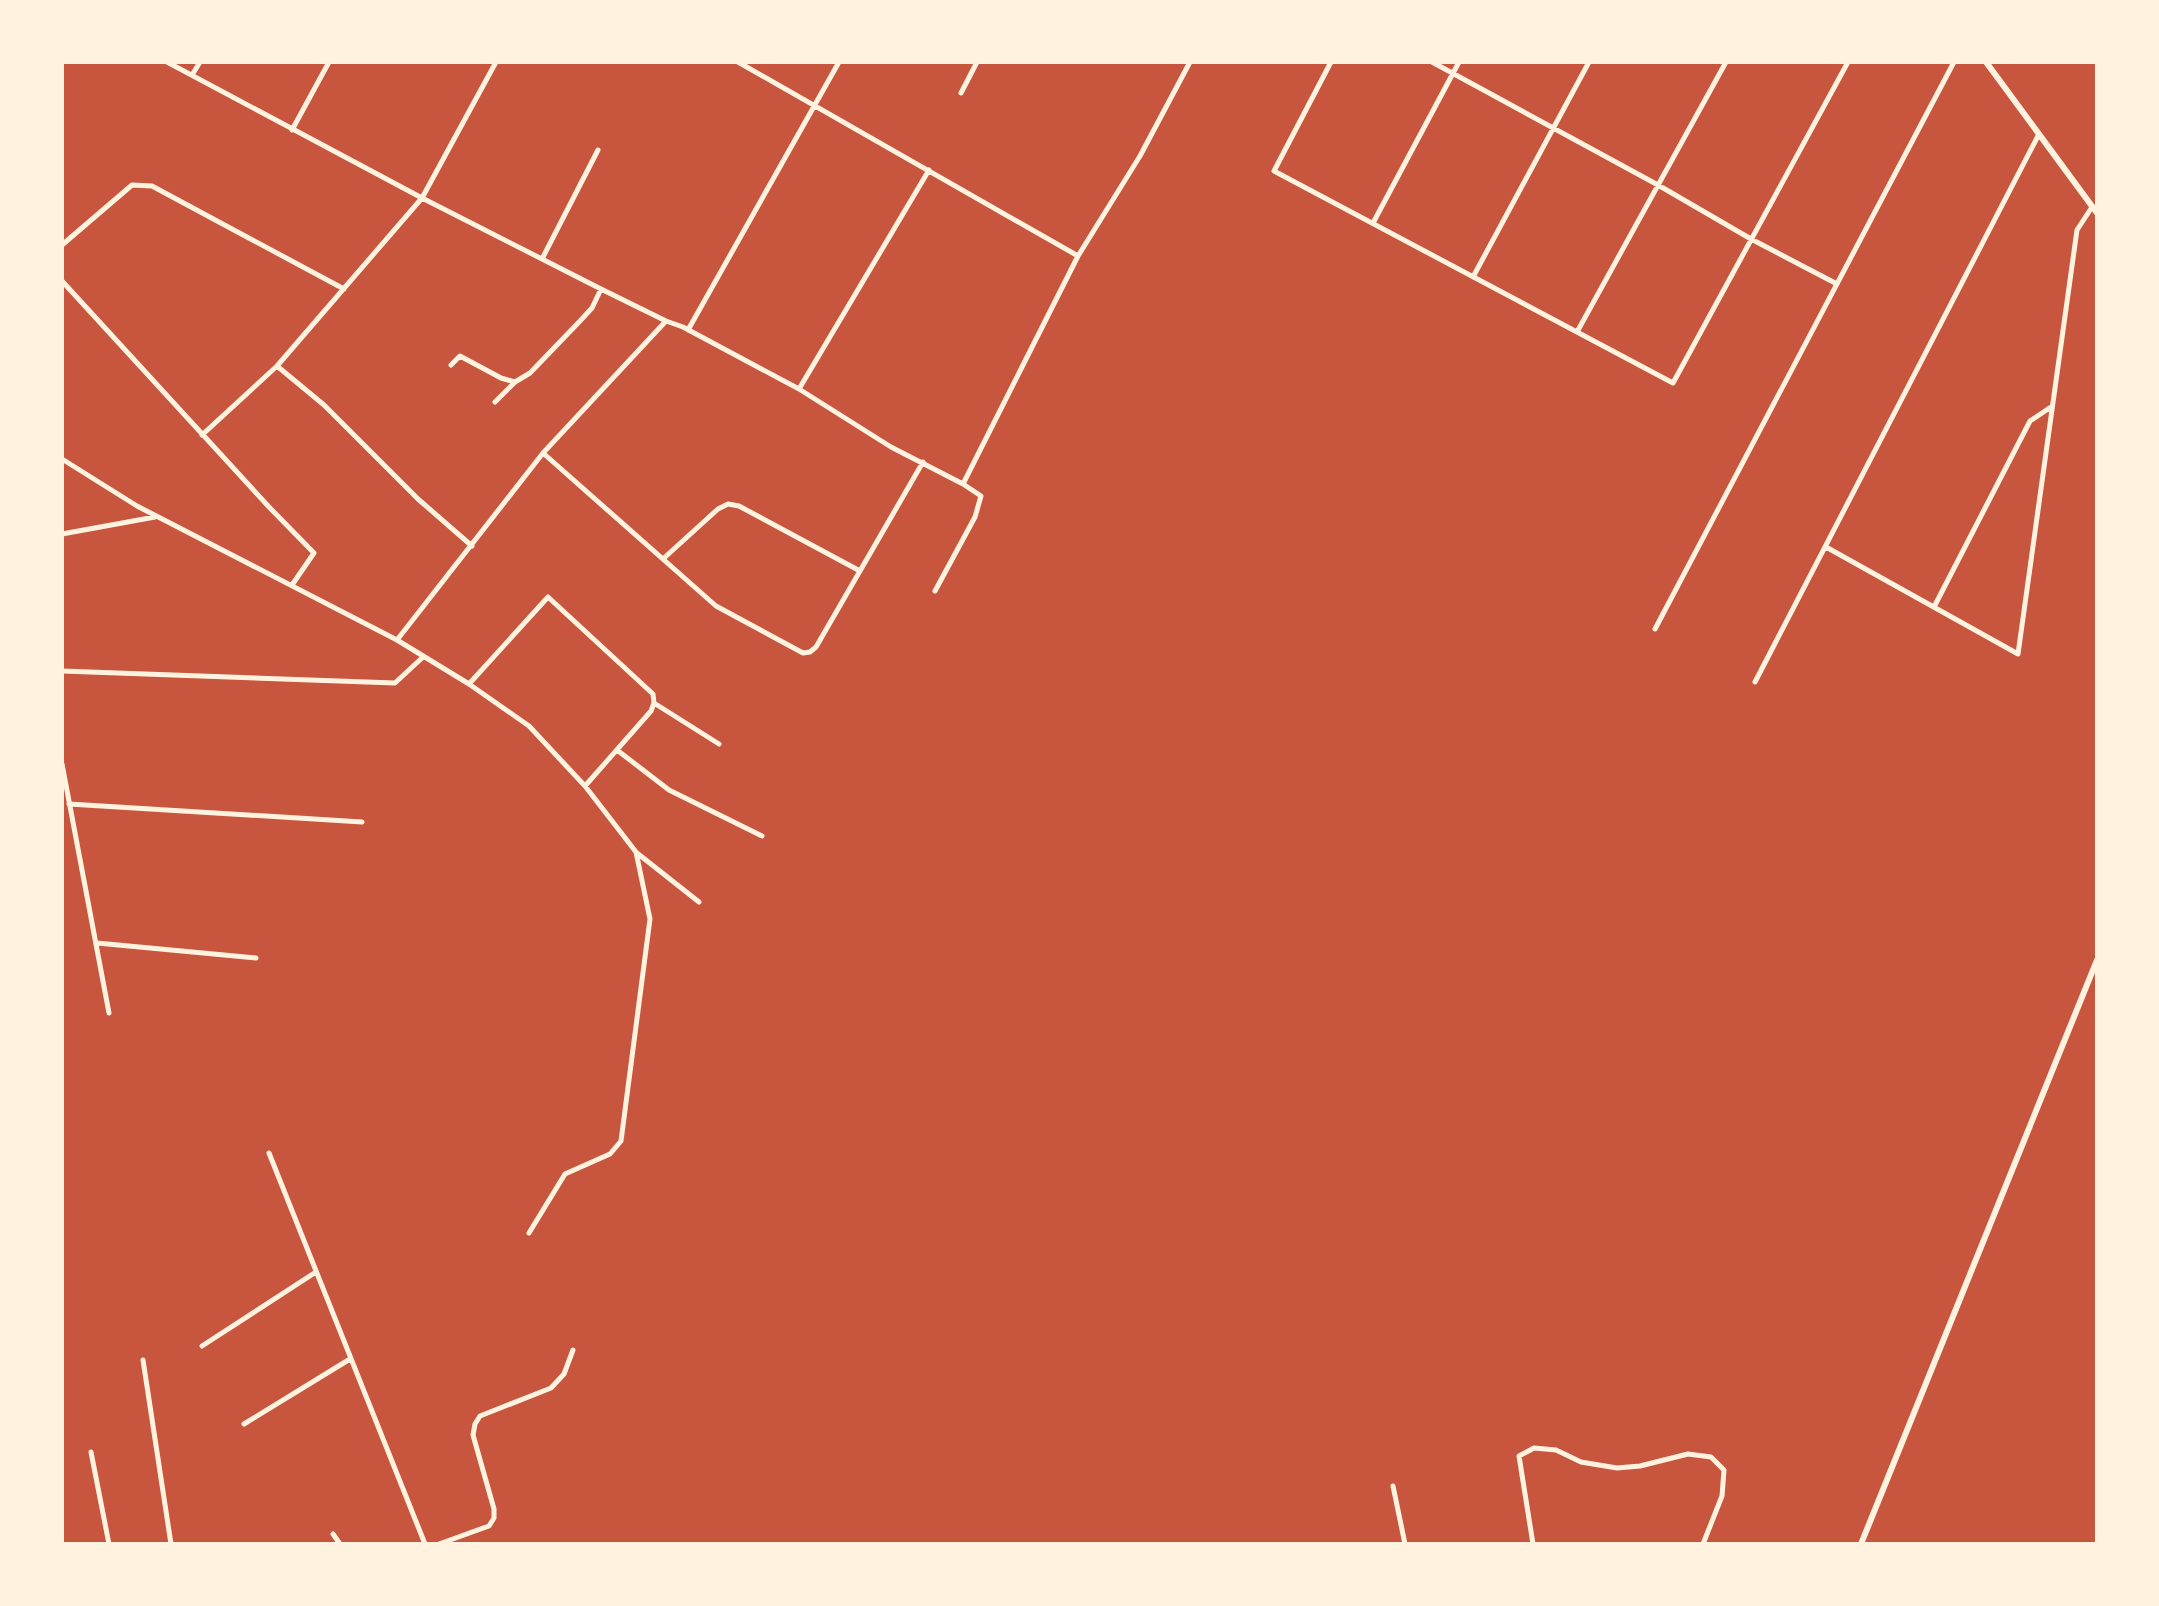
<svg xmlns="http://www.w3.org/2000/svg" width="2159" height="1606" viewBox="0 0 2159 1606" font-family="Montserrat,sans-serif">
  <rect width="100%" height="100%" fill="#c8553d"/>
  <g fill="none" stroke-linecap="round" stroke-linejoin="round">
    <path stroke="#fff3e0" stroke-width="5" d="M167 62 422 198 601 289 666 321 683 327 799 389 891 447 963 484 981 496 975 517 935 591
      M738 62 1078 256
      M1331 62 1274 171 1673 383 1848 62
      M1432 62 1658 185 1751 239 1837 284
      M192 75 200 62
      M961 93 977 62
      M292 130 329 62
      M1373 223 1459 62
      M62 245 132 185 152 186 344 289
      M542 259 598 150
      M1473 277 1589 62
      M62 281 269 507 314 553 292 585
      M688 330 839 62
      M1577 332 1726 62
      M451 365 460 356 501 378 515 382
      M277 366 324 405 418 499 472 546
      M799 389 929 170
      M495 402 515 382 530 373 580 321 592 308 601 289
      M202 435 277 366 422 198 496 62
      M543 453 716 606 803 653 810 652 816 647 923 462
      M62 459 137 506 397 640 469 684 529 726 585 786 636 852 650 919 621 1141 610 1154 565 1174 529 1233
      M963 484 1078 256 1140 156 1190 62
      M62 534 155 517
      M1826 547 2018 654 2077 230 2092 207
      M664 558 718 509 728 504 739 506 860 571
      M1934 607 2030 421 2051 407
      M1655 629 1954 62
      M397 640 543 453 666 321
      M62 671 395 683 423 657
      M1755 682 2039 134
      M469 684 548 597 653 694 654 703 719 744
      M617 750 669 790 762 836
      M62 764 109 1013
      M585 786 651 711 654 703
      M69 804 362 822
      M637 853 699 902
      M97 943 256 958
      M269 1153 425 1544
      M202 1346 316 1272
      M143 1360 171 1544
      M244 1424 350 1359
      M91 1452 109 1544
      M1393 1486 1405 1544
      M333 1534 340 1544
      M439 1544 489 1526 494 1518V1509L473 1435 475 1424 480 1416 551 1388 564 1374 573 1350
      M1533 1544 1519 1456 1534 1448 1556 1450 1581 1462 1617 1468 1640 1466 1688 1454 1711 1457 1724 1470 1722 1496 1703 1544"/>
    <path stroke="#fff3e0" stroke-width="6" d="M1986 62 2097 213
      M1861 1544 2097 960"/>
  </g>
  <rect width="2159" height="1606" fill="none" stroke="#fff3e0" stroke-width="128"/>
</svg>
